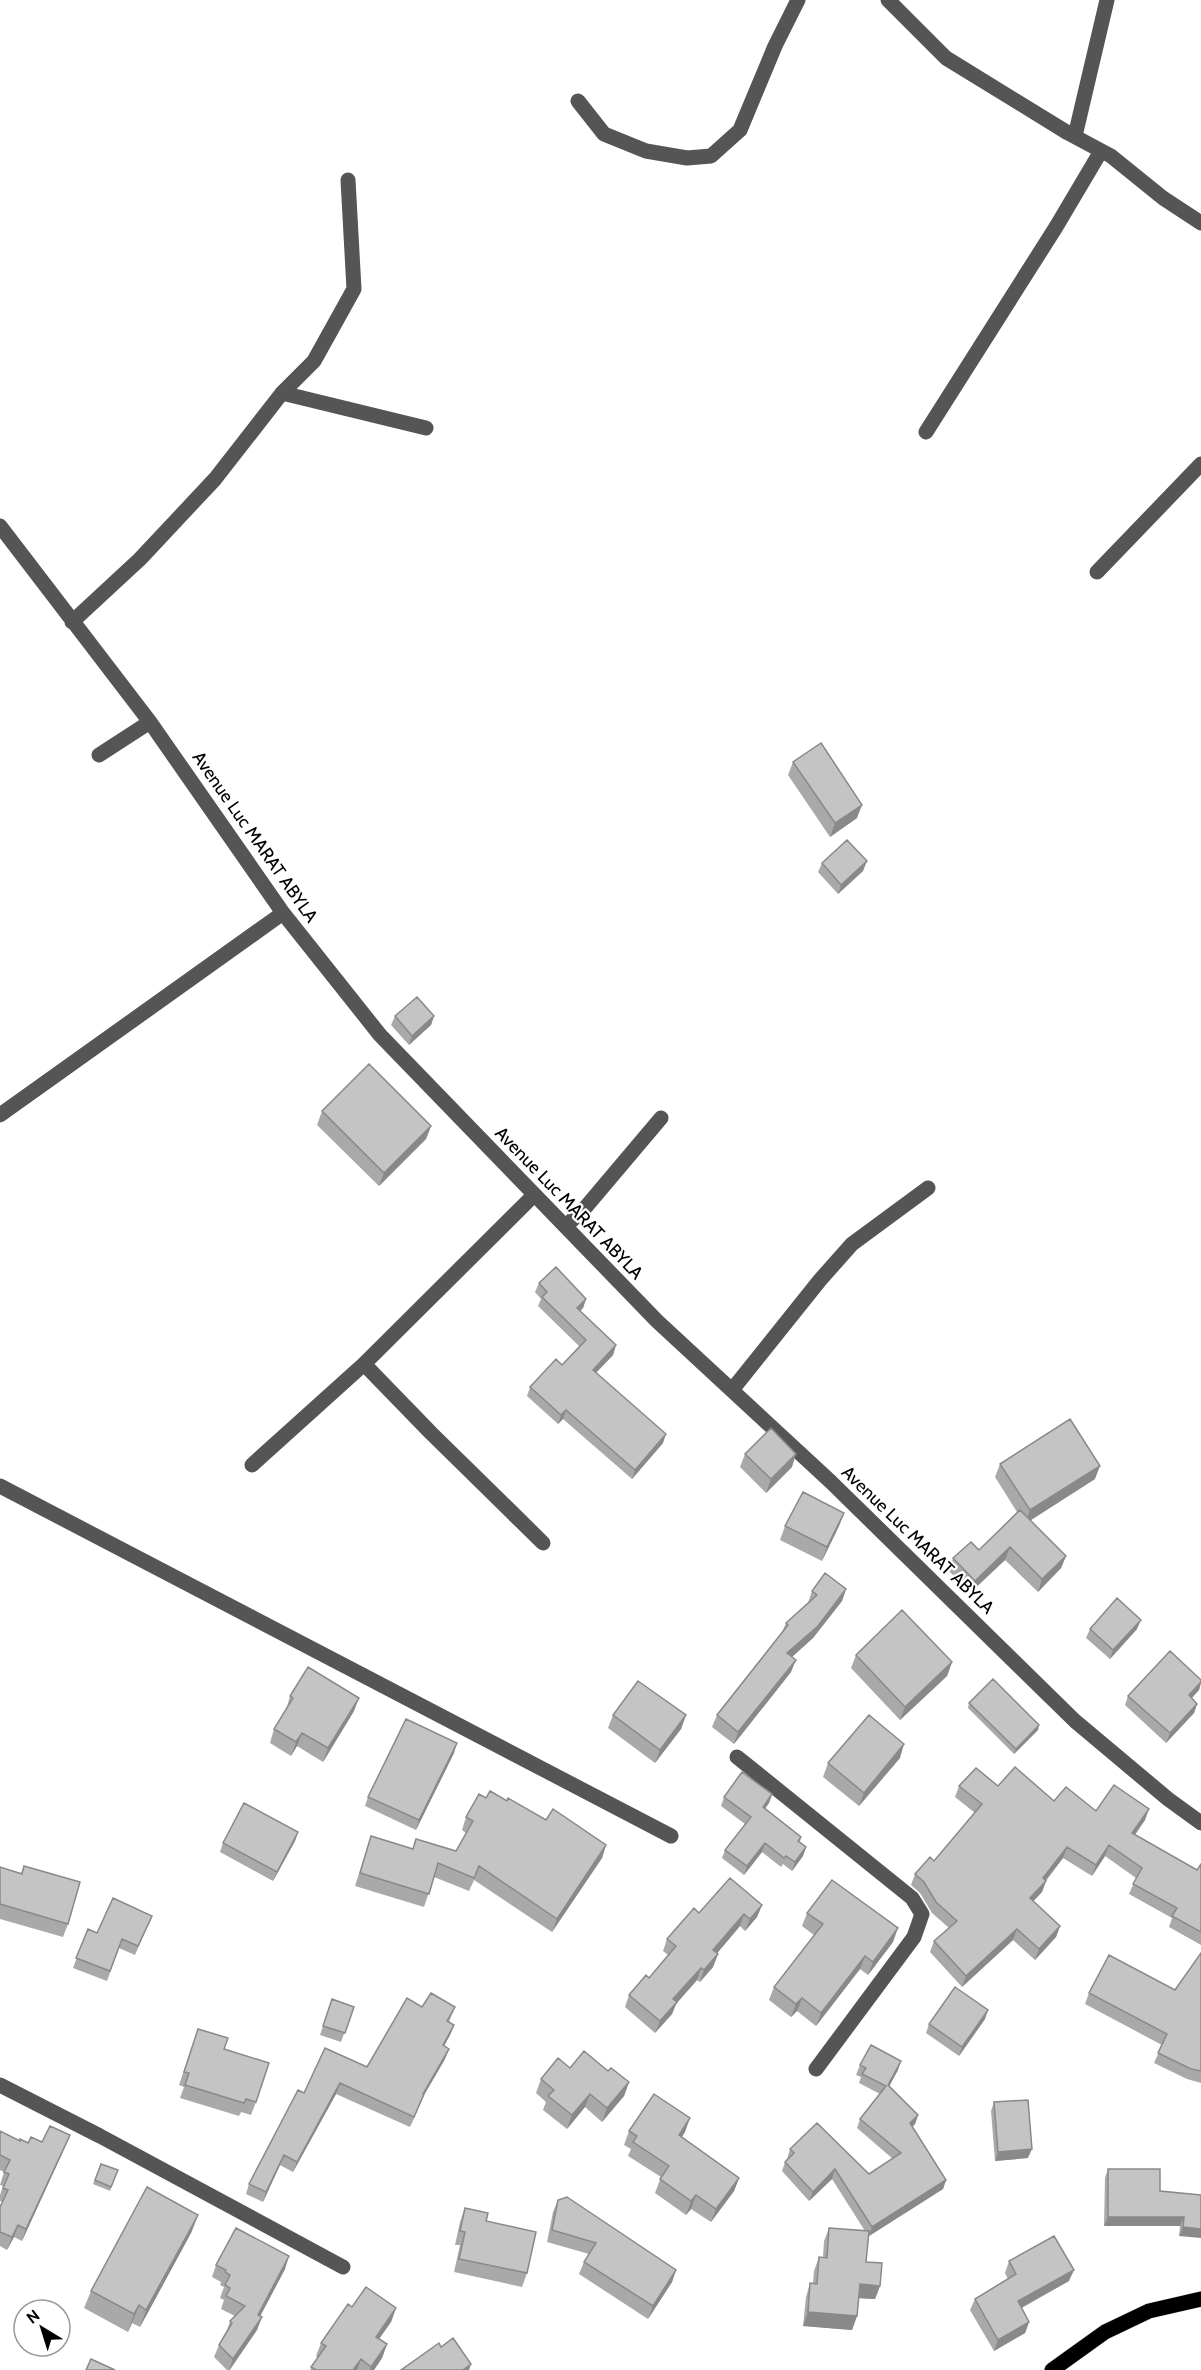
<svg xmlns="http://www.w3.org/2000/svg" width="1201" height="2370" viewBox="0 0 1201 2370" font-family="Cabin,sans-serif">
  <rect width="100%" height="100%" fill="#fff"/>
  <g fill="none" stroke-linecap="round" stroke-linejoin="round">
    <defs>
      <path id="major" d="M1052 2370 1105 2332 1149 2311 1201 2299"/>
    </defs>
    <use href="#major" stroke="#dbdbdb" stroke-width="16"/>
    <path stroke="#555" stroke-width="15" d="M888 0 946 58 1068 133 1111 156 1163 198 1201 223
      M578 101 604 134 646 151 687 158 711 156 740 130 775 46 798 0
      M1075 136 1107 0
      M282 393 426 428
      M926 432 1056 227 1101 151
      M0 526 150 722 283 913 380 1035 657 1321 831 1482 1075 1721 1168 1799 1201 1823
      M1097 572 1201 464
      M72 622 140 559 215 479 282 393 314 361 354 289 348 180
      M99 755 150 722
      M0 1115 283 913
      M566 1226 585 1208 661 1118
      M364 1364 431 1433 543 1543
      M732 1390 820 1280 852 1244 928 1188
      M252 1465 364 1364 534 1195
      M0 1486 671 1836
      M737 1757 912 1898 922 1914 914 1937 816 2069
      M0 2085 100 2136 343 2267"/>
    <use href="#major" stroke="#000" stroke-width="15"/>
  </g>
  <path fill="#a9a9a9" d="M793 762 857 818 830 837 788 775Z
    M822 863 863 871 838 894 818 872Z
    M395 1016H434L431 1025 409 1045 391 1025Z
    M322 1111 431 1126 426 1139 379 1186 317 1125Z
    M539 1283 586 1299 583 1308 580 1311 616 1345 613 1355 596 1373 663 1443 632 1479 563 1419 558 1424 527 1396 530 1387 562 1365 579 1346 538 1306 541 1299 535 1292Z
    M745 1454 792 1467 766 1493 740 1467Z
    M1000 1464 1095 1479 1030 1520 1066 1556 1061 1568 1038 1592 1005 1560 970 1593 949 1571 953 1558 979 1550 1017 1512 995 1477Z
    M844 1513 839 1526 822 1561 780 1540 785 1526Z
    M846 1589 842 1601 813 1638 792 1657 791 1672 734 1744 712 1727 717 1715 782 1632 786 1623 808 1603 812 1591Z
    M1090 1629H1137L1110 1659 1086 1638Z
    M856 1655 952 1662 947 1676 900 1720 851 1668Z
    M1201 1680V1683L1199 1690 1192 1698 1197 1704 1194 1713 1166 1743 1125 1705 1128 1696Z
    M290 1696 354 1711 323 1762 297 1746 291 1756 270 1743 274 1729 286 1710Z
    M969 1703 1038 1730 1014 1754 968 1708Z
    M613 1715H686L681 1729 655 1763 608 1728Z
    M454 1753 416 1830 365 1806 368 1797Z
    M900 1758 859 1806 823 1777 828 1763Z
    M959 1786H998L1054 1801 1145 1820 1135 1835 1197 1870 1201 1864V1945L1169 1927 1172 1918 1129 1894 1136 1878 1105 1856 1092 1876 1063 1858 1046 1881 1042 1892 1033 1901 1060 1926 1056 1937 1035 1960 1013 1940 962 1987 930 1952 934 1941 949 1928 932 1913 920 1893 911 1885 915 1874 934 1861 975 1813 955 1797Z
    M772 1794 769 1803 765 1808 801 1837 800 1842 806 1847 803 1856 792 1871 783 1864 781 1867 762 1852 744 1875 722 1858 725 1850 745 1824 721 1806 724 1797Z
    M486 1798 507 1801 546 1820 606 1845 602 1858 552 1932 474 1880 469 1891 434 1877 424 1907 355 1886 371 1836 413 1849 416 1839 456 1851 466 1833 462 1830 466 1817Z
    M298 1832 295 1841 273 1881 220 1852 223 1843Z
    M24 1866 68 1924 63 1937 0 1919V1867L21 1873Z
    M762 1905 757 1917 745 1931 740 1926 716 1954H718L713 1967 700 1982 697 1980 676 2004 672 2014 655 2033 625 2007 629 1995 649 1978 668 1955 663 1951 667 1939 699 1913Z
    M807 1913 893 1942 868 1975 860 1969 816 2026 797 2011 791 2017 769 2000 774 1987 814 1935 802 1926Z
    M152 1916 135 1955 119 1948 107 1981 73 1968 88 1929 97 1933Z
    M1201 1953V2083L1187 2079 1154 2063 1162 2045 1085 2004 1089 1993 1175 1990Z
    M332 1999 354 2007 341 2042 320 2035Z
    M422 2007H455L449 2022 454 2025 450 2035 444 2046 445 2059 424 2095 410 2127 336 2094 293 2172 280 2165 263 2202 246 2194 249 2184 304 2093 367 2067Z
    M985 2019 959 2056 926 2033 929 2024Z
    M198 2029 224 2049 256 2102 251 2115 241 2112 239 2116 180 2098 184 2087 179 2085Z
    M860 2065 898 2070 889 2086 918 2115 915 2124 912 2127 946 2180 943 2189 869 2236 866 2262 880 2286 875 2299 859 2298 857 2316 852 2330 803 2326 806 2297 810 2283H813L814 2271 819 2257H823L824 2241 829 2228 865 2231 832 2179 809 2201 782 2171 785 2162 787 2159 790 2149 869 2174 893 2159 857 2128 860 2119 880 2094 859 2083 861 2077 856 2075Z
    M570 2068 608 2071 629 2082 624 2096 602 2122 585 2107 567 2129 543 2110 546 2102 536 2093 541 2079Z
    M994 2102 1028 2158 995 2161 991 2111Z
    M0 2131 20 2141 28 2143 42 2142 65 2147 22 2241 14 2237 7 2250 0 2246V2207L3 2202 0 2201V2195L3 2186 0 2185 4 2172 0 2170Z
    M629 2131 685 2132 682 2137 739 2178 734 2191 711 2222 691 2209 686 2215 655 2193 661 2177 628 2156 631 2149 624 2145Z
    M101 2164 118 2170 110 2191 93 2184Z
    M1108 2169 1160 2191 1201 2195 1179 2236 1180 2226H1104L1105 2178Z
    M558 2200 676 2270 672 2282 648 2319 579 2274 584 2262 589 2254 547 2242 553 2212Z
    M465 2208 486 2221 527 2273 522 2287 454 2272 460 2245H455L460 2222Z
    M198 2215 191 2233 140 2327 132 2323 128 2332 84 2308 91 2291Z
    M1009 2261 1069 2281 1022 2308 1029 2322 1025 2333 994 2351 970 2310 975 2299 1008 2279 1005 2273Z
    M216 2265 285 2269 260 2316 257 2330 230 2370H227L214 2357 219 2345 226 2334 230 2321 235 2316 221 2309 224 2300 220 2298 224 2287 220 2285 221 2282 212 2277Z
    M352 2307 396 2308 391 2322 379 2339 387 2344 382 2358 374 2370H310L318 2358 316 2356 321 2343Z"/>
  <path fill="#898989" d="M862 805 857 818 830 837 835 823Z
    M867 861 863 871 838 894 841 885Z
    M434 1016 431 1025 409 1045 412 1036Z
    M431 1126 426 1139 379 1186 384 1173Z
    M586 1299 583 1308 574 1317 577 1308Z
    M616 1345 613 1355 590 1379 593 1370Z
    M566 1410 563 1419 558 1424 561 1415Z
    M666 1434 663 1443 632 1479 635 1470Z
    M796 1454 792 1467 766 1493 771 1479Z
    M1100 1466 1095 1479 1025 1524 1030 1510Z
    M844 1513 839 1526 822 1561 827 1547Z
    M1010 1547 1005 1560 970 1593 975 1581Z
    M1066 1556 1061 1568 1038 1592 1042 1579Z
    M846 1589 842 1601 813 1638 783 1665 787 1653Z
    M1141 1620 1137 1629 1110 1659 1113 1650Z
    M796 1660 791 1672 734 1744 738 1732Z
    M952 1662 947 1676 900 1720 905 1707Z
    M1201 1682 1199 1690 1186 1704 1189 1695Z
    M359 1698 354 1711 323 1762 328 1748Z
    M1197 1704 1194 1713 1166 1743 1170 1733Z
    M686 1715 681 1729 655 1763 660 1750Z
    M1039 1725 1038 1730 1014 1754 1016 1749Z
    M302 1733 297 1746 291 1756 296 1742Z
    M457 1743 454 1753 416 1830 419 1820Z
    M904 1744 900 1758 859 1806 864 1793Z
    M772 1794 769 1803 760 1816 763 1807Z
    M1149 1809 1145 1820 1128 1844 1132 1833Z
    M298 1832 295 1841 273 1881 277 1872Z
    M765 1843 762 1852 744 1875 747 1866Z
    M606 1845 602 1858 552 1932 557 1919Z
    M1109 1845 1105 1856 1092 1876 1096 1865Z
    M806 1847 803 1856 792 1871 795 1862Z
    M1067 1847 1063 1858 1040 1887 1046 1881 1042 1892 1026 1909 1030 1898 1043 1878Z
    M762 1905 757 1917 745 1931 750 1919Z
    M744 1914 740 1926 709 1963 713 1950Z
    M1060 1926 1056 1937 1035 1960 1039 1949Z
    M898 1928 893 1942 868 1975 873 1962Z
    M1017 1929 1013 1940 962 1987 966 1976Z
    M718 1954 713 1967 700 1982 704 1970Z
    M865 1956 860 1969 816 2026 821 2013Z
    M701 1968 697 1980 676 2004 672 2014 655 2033 660 2021 673 1999Z
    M802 1998 797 2011 791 2017 796 2004Z
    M988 2010 985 2019 959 2056 962 2047Z
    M454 2025 450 2035 439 2055 443 2045Z
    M449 2049 445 2059 424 2095 410 2127 423 2094Z
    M901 2061 898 2070 885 2094 888 2085Z
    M629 2082 624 2096 602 2122 607 2108Z
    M340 2083 336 2094 293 2172 297 2162Z
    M590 2094 585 2107 567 2129 572 2115Z
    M918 2115 915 2124 907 2132 910 2123Z
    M690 2118 685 2132 674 2148 679 2135Z
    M70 2135 65 2147 22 2241 26 2229Z
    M1032 2149 1028 2158 995 2161 998 2152Z
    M284 2155 280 2165 263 2202 266 2192Z
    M835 2169 832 2179 809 2201 813 2192Z
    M739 2178 734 2191 711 2222 716 2209Z
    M946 2180 943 2189 869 2236 872 2227Z
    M696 2195 691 2209 686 2215 691 2201Z
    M198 2215 191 2233 140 2327 146 2310Z
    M1108 2217H1184L1180 2226H1104Z
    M18 2225 14 2237 7 2250 12 2237Z
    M1183 2227 1201 2229V2238L1179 2236Z
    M289 2256 285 2269 254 2328 258 2315Z
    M676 2270 672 2282 648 2319 653 2306Z
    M1074 2270 1069 2281 1013 2312 1018 2301Z
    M860 2284 880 2286 875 2299 855 2298Z
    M139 2305 132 2323 128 2332 134 2314Z
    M396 2308 391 2322 371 2350 376 2337Z
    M808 2312 857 2316 852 2330 803 2326Z
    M262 2317 257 2330 229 2370 233 2359Z
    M1029 2322 1025 2333 994 2351 998 2340Z
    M387 2344 382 2358 374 2370H370L371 2367Z
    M361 2359 357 2370H353Z
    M471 2364 469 2370H463Z"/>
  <path fill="#c4c4c4" stroke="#898989" stroke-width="1.5" d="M821 743 862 805 835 823 793 762Z
    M847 840 867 861 841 885 822 863Z
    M417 997 434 1016 412 1036 395 1016Z
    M369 1064 431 1126 384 1173 322 1111Z
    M556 1267 586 1299 577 1308 616 1345 593 1370 666 1434 635 1470 566 1410 561 1415 530 1387 556 1359 562 1365 586 1340 542 1297 547 1292 539 1283Z
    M1070 1419 1100 1466 1030 1510 1000 1464Z
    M771 1428 796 1454 771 1479 745 1454Z
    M803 1492 844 1513 827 1547 785 1526Z
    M1020 1510 1066 1556 1042 1579 1010 1547 975 1581 953 1558 971 1542 979 1550Z
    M825 1573 846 1589 818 1626 787 1653 796 1660 738 1732 717 1715 788 1625 786 1623 817 1595 812 1591Z
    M1117 1598 1141 1620 1113 1650 1090 1629Z
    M902 1610 952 1662 905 1707 856 1655Z
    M1170 1651 1201 1680V1682L1189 1695 1197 1704 1170 1733 1128 1696Z
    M308 1667 359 1698 328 1748 302 1733 296 1742 274 1729 293 1698 290 1696Z
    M993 1679 1039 1725 1016 1749 969 1703Z
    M638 1681 686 1715 660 1750 613 1715Z
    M869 1715 904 1744 864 1793 828 1763Z
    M406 1719 457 1743 419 1820 368 1797Z
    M1015 1767 1054 1801 1066 1787 1096 1811 1114 1785 1149 1809 1132 1833 1197 1870 1201 1864V1932L1172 1916 1177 1908 1133 1884 1142 1868 1109 1845 1096 1865 1067 1847 1043 1878 1046 1881 1030 1898 1060 1926 1039 1949 1017 1929 966 1976 934 1941 957 1921 936 1902 924 1882 915 1874 930 1857 934 1861 982 1804 959 1786 976 1768 998 1786Z
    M742 1772 772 1794 763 1807 801 1837 798 1841 806 1847 795 1862 786 1856 784 1858 765 1843 747 1866 725 1850 751 1817 724 1797Z
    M490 1791 507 1801 508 1798 546 1820 553 1809 606 1845 557 1919 479 1866 474 1878 438 1863 429 1894 360 1873 371 1836 413 1849 416 1839 456 1851 473 1821 466 1817 479 1794 486 1798Z
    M244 1803 298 1832 277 1872 223 1843Z
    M24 1866 80 1882 68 1924 0 1904V1867L22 1874Z
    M730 1878 762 1905 750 1919 744 1914 713 1950 718 1954 704 1970 701 1968 673 1999 677 2002 660 2021 629 1995 646 1975 649 1978 676 1946 667 1939 694 1908 699 1913Z
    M832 1880 898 1928 873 1962 865 1956 821 2013 802 1998 796 2004 774 1987 823 1924 807 1913Z
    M113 1898 152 1916 138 1946 122 1939 110 1971 76 1958 88 1929 97 1933Z
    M1201 1953V2071L1191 2069 1158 2053 1167 2034 1089 1993 1109 1955 1175 1990Z
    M955 1987 988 2010 962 2047 929 2024Z
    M431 1993 455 2007 447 2021 454 2025 443 2045 449 2049 423 2094H424L414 2117 340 2083 297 2162 284 2155 266 2192 249 2184 298 2090 304 2093 325 2048 367 2067 407 1998 422 2007Z
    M332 1999 354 2007 345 2033 323 2026Z
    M198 2029 228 2038 224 2049 269 2063 256 2102 246 2099 244 2103 185 2085 189 2073 184 2072Z
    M871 2045 901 2061 888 2085 918 2115 910 2123 946 2180 872 2227 835 2169 813 2192 785 2162 794 2153 790 2149 817 2123 869 2174 901 2153 860 2119 886 2086 862 2074 866 2068 860 2065Z
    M584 2051 608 2071 611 2068 629 2082 607 2108 590 2094 572 2115 548 2096 554 2090 541 2079 558 2058 570 2068Z
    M654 2094 690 2118 679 2135 739 2178 716 2209 696 2195 691 2201 660 2179 669 2166 633 2142 637 2136 629 2131Z
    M1028 2100 1032 2149 998 2152 994 2102Z
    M50 2126 70 2135 26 2229 18 2225 12 2237 0 2232V2207L8 2190 3 2188 9 2174 4 2172 10 2160 0 2155V2131L20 2141V2139L28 2143 31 2137 42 2142Z
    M101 2164 118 2170 111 2187 95 2180Z
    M1108 2169H1160V2191L1201 2195V2229L1183 2227 1184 2217H1108Z
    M147 2187 198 2215 146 2310 139 2305 134 2314 91 2291Z
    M567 2197 676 2270 653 2306 584 2262 596 2243 552 2230 558 2200Z
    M465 2208 488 2213 486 2221 536 2232 527 2273 459 2259 465 2232 460 2231Z
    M236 2228 289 2256 258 2315 262 2317 233 2359 219 2345 232 2323 230 2321 245 2306 226 2296 230 2288 225 2285 230 2275 225 2272 226 2270 216 2265Z
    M829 2228 869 2231 866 2262 882 2263 880 2286 860 2284 857 2316 808 2312 810 2283 817 2284 819 2257 827 2258Z
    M1054 2236 1074 2270 1018 2301 1029 2322 998 2340 975 2299 1016 2274 1009 2261Z
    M366 2287 396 2308 376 2337 387 2344 371 2367 361 2359 353 2370H316L311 2367 326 2346 321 2343 348 2304 352 2307Z
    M453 2338 471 2364 463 2370H401L439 2343 441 2347Z
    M91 2359 115 2370H86Z"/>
  <g text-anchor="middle" stroke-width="4.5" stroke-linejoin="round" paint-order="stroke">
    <g font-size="18" fill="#000" stroke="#fff">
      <text transform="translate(255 837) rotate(55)" y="6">Avenue Luc MARAT ABYLA</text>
      <text transform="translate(569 1203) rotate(46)" y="6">Avenue Luc MARAT ABYLA</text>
      <text transform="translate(918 1540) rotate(44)" y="6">Avenue Luc MARAT ABYLA</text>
    </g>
  </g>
  <g transform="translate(42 2328) rotate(322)"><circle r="28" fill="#ffffff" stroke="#999999" stroke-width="1.5"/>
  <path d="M0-4.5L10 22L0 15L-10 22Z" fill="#000000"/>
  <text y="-9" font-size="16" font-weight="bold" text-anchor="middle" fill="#000000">N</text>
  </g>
</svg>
